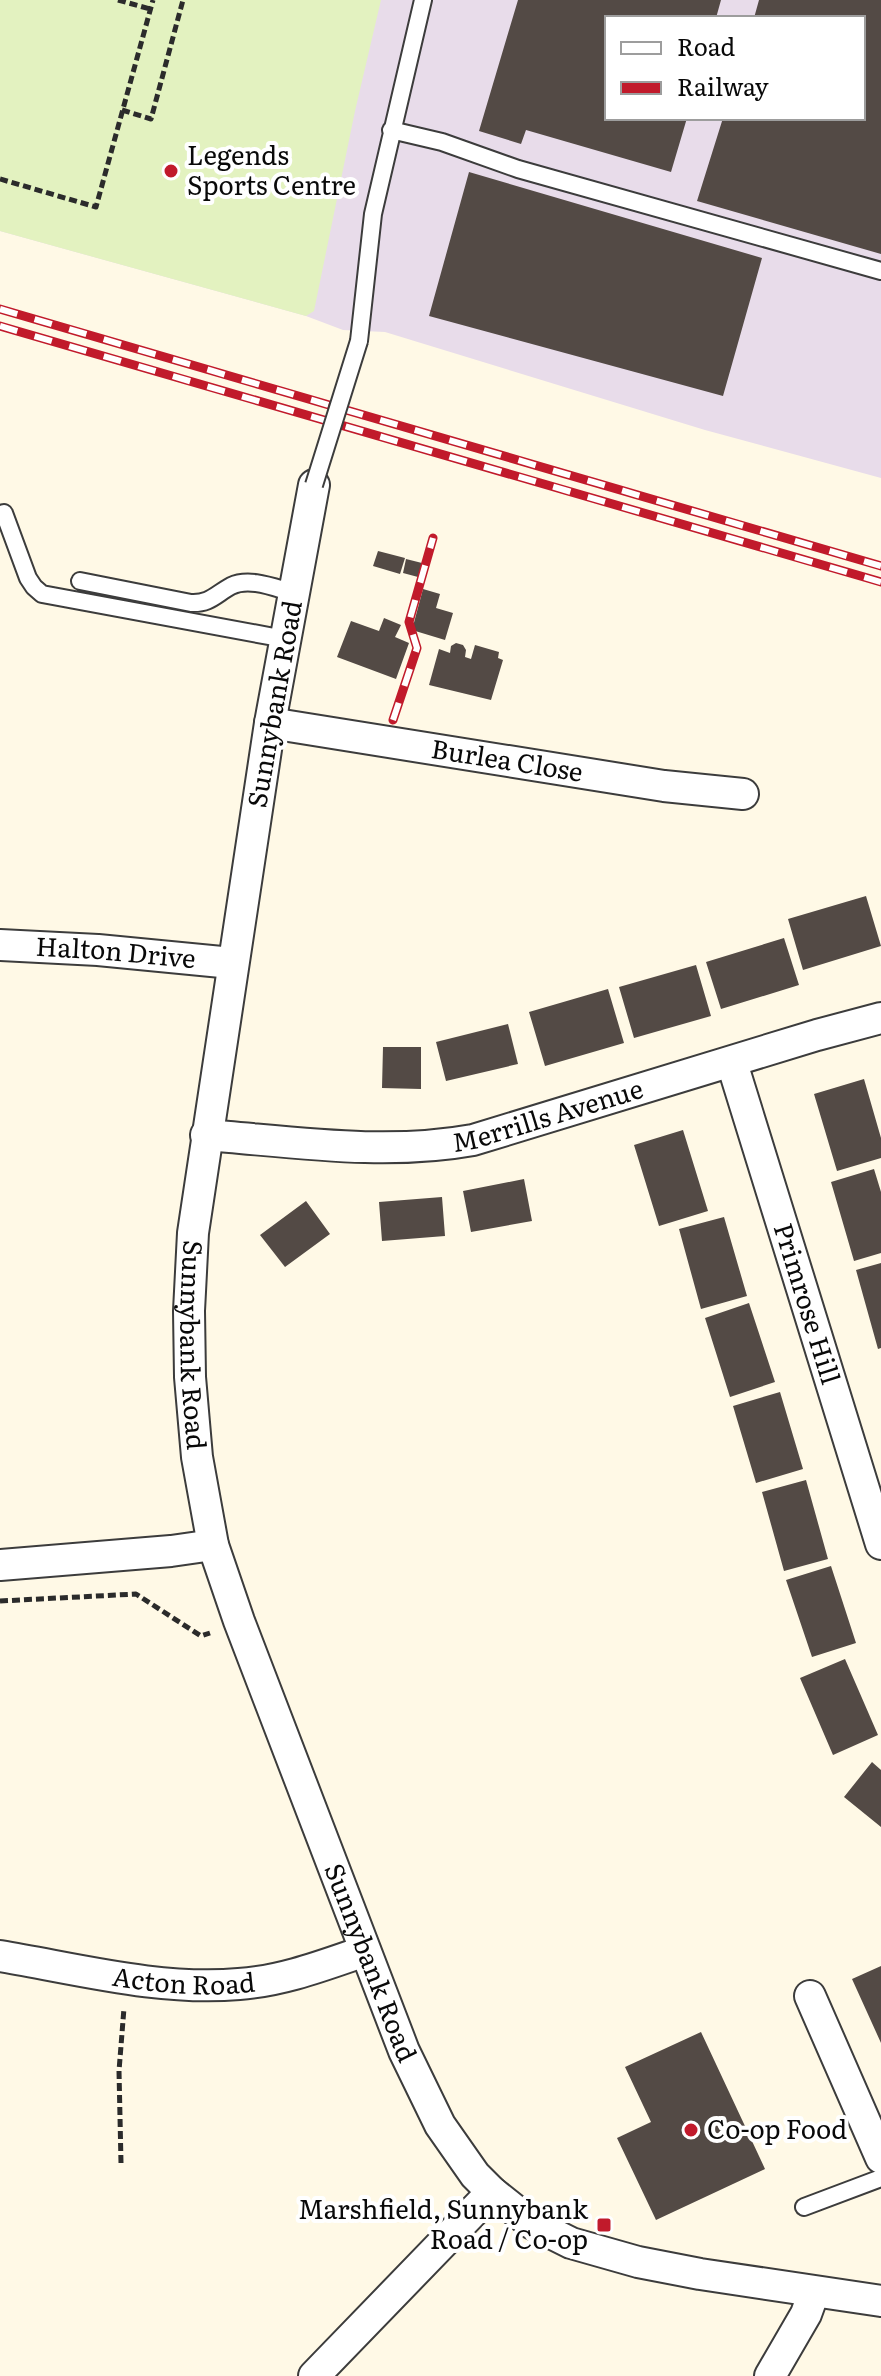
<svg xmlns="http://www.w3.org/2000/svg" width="881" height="2376" viewBox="0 0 881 2376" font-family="Literata,serif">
  <rect width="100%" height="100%" fill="#fff9e6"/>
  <path fill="#e8dcea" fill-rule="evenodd" d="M0 0H881V478L705 430 385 332 343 330 306 316 0 231ZM607 18H863V118H607Z"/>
  <path fill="#e3f2c0" d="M0 0H381L355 111 314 311 306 316 0 231Z"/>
  <path fill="#534a45" d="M518 0H721L716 18H607V118H687L671 172 526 130 521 144 479 131Z
    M759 0H881V254L697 201 723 118H863V18H754Z
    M469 172 762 258 723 396 429 316Z
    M378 551 405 558 400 574 373 566Z
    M406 559 422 563 418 577 403 573Z
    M423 589 440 594 436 608 453 613 445 640 412 630Z
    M384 618 401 625 395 637 409 643 396 679 337 657 351 621 379 631Z
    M456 643 463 645 466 650 465 657 471 659 475 645 499 652 498 658 503 660 491 700 429 685 439 649 450 653 451 646Z
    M866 896 881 946 803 970 788 919Z
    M784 938 799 985 721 1009 706 962Z
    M696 965 711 1016 634 1038 619 987Z
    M608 989 624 1043 545 1066 529 1012Z
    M508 1024 518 1064 446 1081 436 1042Z
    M383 1047H421V1089L382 1088Z
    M864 1079 881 1138V1158L837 1171 814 1094Z
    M683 1130 708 1211 659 1226 634 1145Z
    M874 1169 881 1192V1253L854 1261 831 1182Z
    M524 1179 532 1221 471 1232 463 1191Z
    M442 1197 445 1236 382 1241 379 1202Z
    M306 1201 330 1234 285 1267 260 1235Z
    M724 1217 747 1296 701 1309 679 1229Z
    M881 1263V1348L878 1349 856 1270Z
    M749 1303 775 1382 730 1397 705 1318Z
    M780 1392 803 1469 756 1483 733 1406Z
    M806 1480 828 1559 784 1571 762 1492Z
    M831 1566 856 1643 812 1657 786 1580Z
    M845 1659 878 1735 833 1755 800 1678Z
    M872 1762 881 1770V1827L844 1797Z
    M881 1966V2043L852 1979Z
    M701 2032 765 2169 656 2220 617 2138 651 2122 625 2067Z"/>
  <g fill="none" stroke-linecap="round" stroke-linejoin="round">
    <defs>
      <path id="service" d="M391 130 442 142 518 169 881 271
        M359 341 373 214 423 0
        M4 513 28 578 34 587 42 594 285 639
        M80 581 191 603C210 604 216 594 231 586 250 577 275 588 294 593
        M804 2207 881 2178"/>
      <g id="minor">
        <path id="s1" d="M314 485 270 723 193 1233 189 1311 190 1377 197 1457 213 1545 239 1621 404 2051 440 2125 475 2175 492 2192 531 2223 571 2243 638 2262 700 2274 881 2301"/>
        <path id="s2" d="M270 723 664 786 743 794"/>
        <path id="s3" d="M0 945 98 950 232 963"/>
        <path id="s4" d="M732 1063 881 1544"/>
        <path id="s5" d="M206 1135C295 1142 385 1156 473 1140L817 1035 881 1018"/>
        <path d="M0 1565 171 1551 213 1545"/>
        <path id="s6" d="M0 1956C78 1969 160 1991 239 1984 283 1981 324 1965 365 1951"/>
        <path d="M810 1996 881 2158"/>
        <path d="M314 2376 492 2192"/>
        <path d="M770 2376 806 2314 814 2292"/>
      </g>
    </defs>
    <use href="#service" stroke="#3c3c3c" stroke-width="20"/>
    <use href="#minor" stroke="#3c3c3c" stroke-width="34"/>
    <path stroke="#2b2b2b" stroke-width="5" stroke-dasharray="8 4" stroke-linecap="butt" d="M118 0 150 9
      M122 110 151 119 183 0
      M0 179 96 207 153 0
      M0 1601 136 1594 201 1636 210 1633
      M121 2163 119 2071 124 2008"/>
    <use href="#service" stroke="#fff" stroke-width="16"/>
    <use href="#minor" stroke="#fff" stroke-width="30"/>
    <defs>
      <path id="rail" d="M0 309 881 566
        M0 326 881 582
        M393 720 417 648 409 622 433 538"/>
    </defs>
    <use href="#rail" stroke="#c11a2b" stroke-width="9"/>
    <use href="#rail" stroke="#fff" stroke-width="6" stroke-dasharray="18" stroke-linecap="butt"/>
    <defs>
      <path id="service-bridge" d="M314 485 359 341"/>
    </defs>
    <use href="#service-bridge" stroke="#3c3c3c" stroke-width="20" stroke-linecap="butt"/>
    <use href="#service-bridge" stroke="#fff" stroke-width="16"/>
  </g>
  <g fill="#c11a2b" stroke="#fff" stroke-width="3">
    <circle cx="171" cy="171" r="8"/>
    <circle cx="691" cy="2130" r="8"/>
    <rect x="596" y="2217" width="16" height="16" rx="4"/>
  </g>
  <g text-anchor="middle" stroke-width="8" stroke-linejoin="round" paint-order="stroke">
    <g font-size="26" fill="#090909" stroke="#fff" text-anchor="start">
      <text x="187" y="165">Legends<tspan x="187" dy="30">Sports Centre</tspan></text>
      <text x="707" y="2139">Co-op Food</text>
      <text x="588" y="2219" text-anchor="end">Marshfield, Sunnybank<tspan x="588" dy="30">Road / Co-op</tspan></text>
    </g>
    <g font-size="26" fill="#090909" stroke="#fff">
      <text transform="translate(275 704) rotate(-80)" y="9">Sunnybank Road</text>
      <text dy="9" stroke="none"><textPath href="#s2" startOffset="240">Burlea Close</textPath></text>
      <text dy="9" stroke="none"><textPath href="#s3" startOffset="116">Halton Drive</textPath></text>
      <text dy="9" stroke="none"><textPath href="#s5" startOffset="346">Merrills Avenue</textPath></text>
      <text dy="9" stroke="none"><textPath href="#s4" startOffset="252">Primrose Hill</textPath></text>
      <text dy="9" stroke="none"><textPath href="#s1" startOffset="870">Sunnybank Road</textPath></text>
      <text dy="9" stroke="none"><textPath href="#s1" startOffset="1518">Sunnybank Road</textPath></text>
      <text dy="9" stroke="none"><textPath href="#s6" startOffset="186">Acton Road</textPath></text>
    </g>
  </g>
  <rect x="605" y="16" width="260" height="104" fill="#ffffff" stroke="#9d9d9d" stroke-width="2"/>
  <rect x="621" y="42" width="40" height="12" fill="#ffffff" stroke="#9d9d9d" stroke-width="2"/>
  <text x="677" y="56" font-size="24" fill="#090909">Road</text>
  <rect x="621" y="82" width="40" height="12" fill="#c11a2b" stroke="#9d9d9d" stroke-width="2"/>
  <text x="677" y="96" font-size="24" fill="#090909">Railway</text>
</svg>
